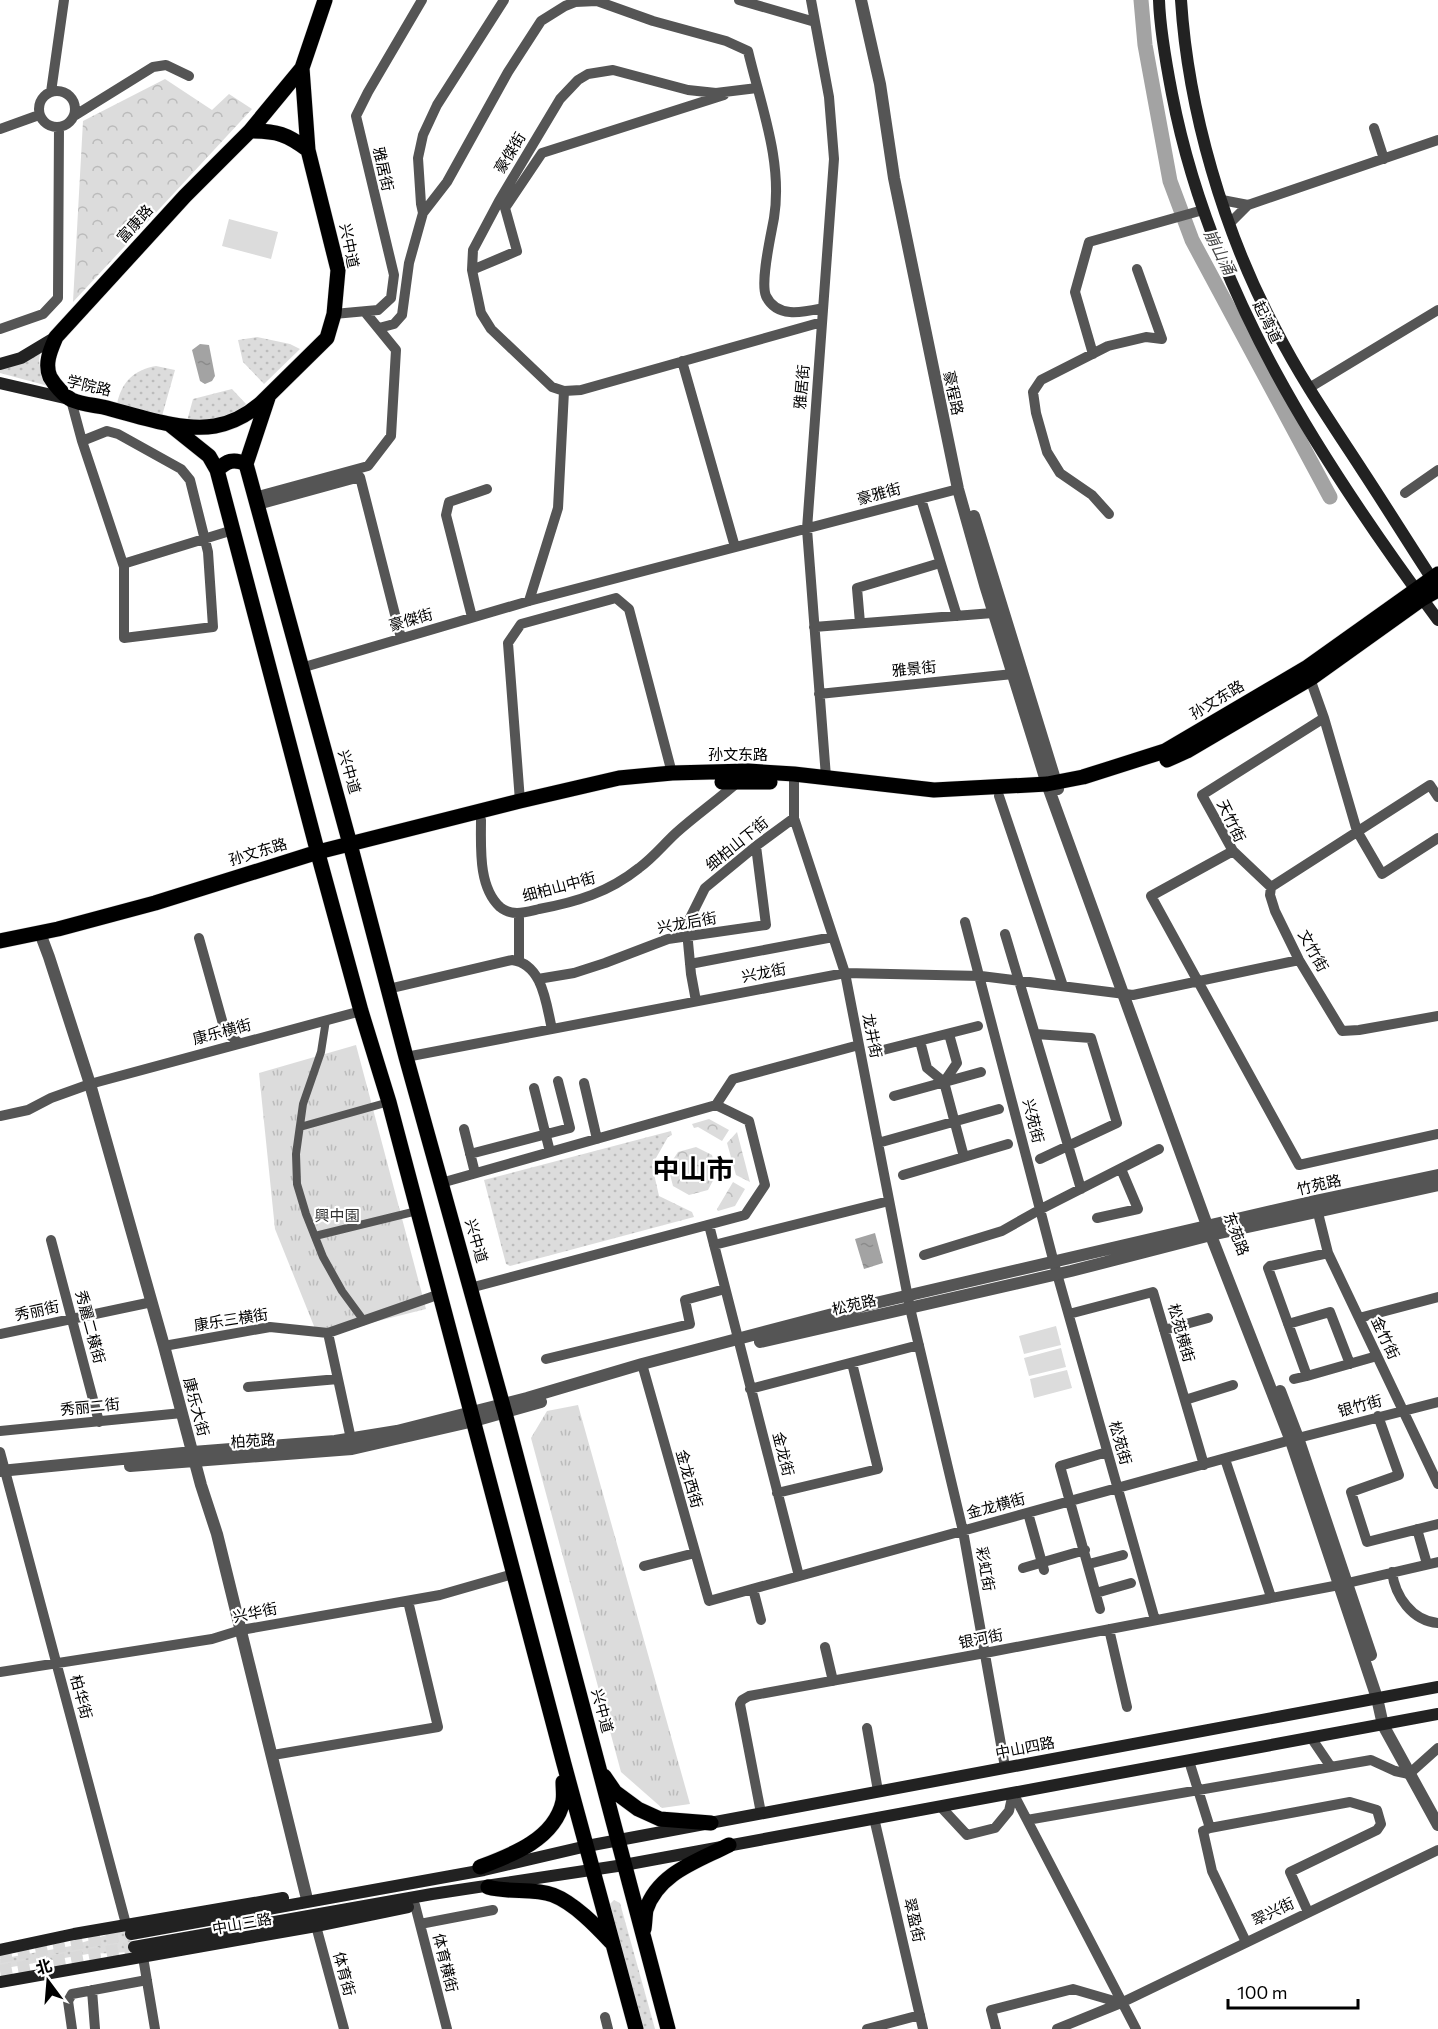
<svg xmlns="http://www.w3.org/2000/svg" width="1438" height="2029" viewBox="0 0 1438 2029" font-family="Commissioner,'Noto Sans SC',sans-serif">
  <defs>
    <pattern id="grass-dots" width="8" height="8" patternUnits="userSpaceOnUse" patternTransform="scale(1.5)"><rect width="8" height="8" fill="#dcdcdc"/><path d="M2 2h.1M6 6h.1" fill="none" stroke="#bbb" stroke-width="1.8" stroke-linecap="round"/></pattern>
    <pattern id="forest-crowns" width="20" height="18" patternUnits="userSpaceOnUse" patternTransform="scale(1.5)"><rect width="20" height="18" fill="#dcdcdc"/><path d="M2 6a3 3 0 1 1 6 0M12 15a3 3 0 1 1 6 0" fill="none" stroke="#bbb"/></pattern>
    <pattern id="park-tufts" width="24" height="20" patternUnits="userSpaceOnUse" patternTransform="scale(1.5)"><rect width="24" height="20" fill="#dcdcdc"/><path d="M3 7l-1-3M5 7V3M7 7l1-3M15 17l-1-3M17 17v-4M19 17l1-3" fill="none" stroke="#bbb"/></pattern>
    <pattern id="water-ripples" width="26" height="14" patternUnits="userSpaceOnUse" patternTransform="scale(1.5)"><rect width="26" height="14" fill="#a3a3a3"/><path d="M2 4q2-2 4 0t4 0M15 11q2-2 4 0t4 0" fill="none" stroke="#8b8b8b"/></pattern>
  </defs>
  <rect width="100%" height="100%" fill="#fff"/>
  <path fill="url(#grass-dots)" d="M257 337 290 344 300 349 264 384 243 362 238 340Z
    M42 349C35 364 42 375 52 387L0 373V369Z
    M156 366 175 370 162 416 117 404C122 381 134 370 156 366Z
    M232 389 246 404 242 408 214 421H187L193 399Z
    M671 1131 672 1135 668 1137 652 1165 659 1196 692 1212 694 1217 510 1266 506 1264 484 1180Z
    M614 1900 620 1903 655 2029H643L610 1904Z
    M129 1928 134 1952 88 1954 0 1969V1959L71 1946Z"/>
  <path fill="url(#forest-crowns)" d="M165 79 212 110 229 94 252 109 73 302 83 121Z
    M709 1119 729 1130 722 1141 698 1127 694 1128 692 1124Z
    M737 1132 750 1182 736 1175 727 1143Z
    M696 1147 712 1155 717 1173 708 1190 689 1195 673 1186 668 1167 678 1152Z
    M733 1182 745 1189 735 1206 718 1211 717 1209Z"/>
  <path fill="url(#park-tufts)" d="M356 1045 426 1309 318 1336 275 1229 259 1073Z
    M578 1405 690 1804 662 1808 621 1772 531 1438 547 1411Z"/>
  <path fill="#dcdcdc" d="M229 219 278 232 271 259 222 246Z
    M1056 1326 1061 1345 1024 1354 1019 1336Z
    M1061 1348 1066 1367 1029 1376 1024 1358Z
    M1067 1370 1072 1388 1034 1398 1030 1379Z"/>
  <path fill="url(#water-ripples)" d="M200 344 209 345 215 376 212 381 205 384 200 381 192 350Z
    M875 1233 883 1263 864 1269 855 1239Z"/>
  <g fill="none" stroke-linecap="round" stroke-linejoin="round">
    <path stroke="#a3a3a3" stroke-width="15" d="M1141 0 1145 45 1170 181 1192 240 1330 497"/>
    <path stroke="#d9d9d9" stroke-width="12" stroke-dasharray="12 6" stroke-linecap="butt" d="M0 1957 131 1934
      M0 1971 134 1947"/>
    <defs>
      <path id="primary" d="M302 68 308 150 338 270 334 314 327 338 260 404C247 415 232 423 215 426 181 432 136 415 103 407 93 405 81 404 72 400 64 396 54 384 50 377 44 363 51 349 56 337L185 196 250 131 302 68 325 0
        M250 131C277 131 287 134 308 150
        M169 424 209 456 217 470 320 861 361 1011 389 1102 564 1764 636 2029
        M246 464 350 844 406 1057 505 1413 668 2029
        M246 464 268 398
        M217 470C227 461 233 458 246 464
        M1167 760 1187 751 1313 677 1422 599 1438 590
        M722 782H770
        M0 941 58 929 155 903 318 852 520 801 619 778 672 773 748 771 794 774 934 790 1047 784 1083 777 1165 751 1306 668 1438 574
        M604 1776 615 1792 638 1809 660 1819 711 1823
        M480 1867C512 1855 555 1839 563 1801 564 1795 563 1788 563 1782
        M488 1887C509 1893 533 1888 553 1895 574 1903 596 1926 611 1942
        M644 1929C645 1923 645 1915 646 1910 658 1873 698 1861 729 1845"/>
    </defs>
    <use href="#primary" stroke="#dbdbdb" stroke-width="16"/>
    <path stroke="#555" stroke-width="8" d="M326 1020 321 1052 303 1104 296 1154 297 1184 306 1214 323 1257 342 1291 364 1321
      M300 1127 389 1102
      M315 1236 417 1211"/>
    <path stroke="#555" stroke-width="10" d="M739 0 815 22
      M811 0 829 97 834 159 807 529 826 777
      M757 88 716 93 688 90 613 70 588 74 578 80 560 99 499 201 473 250 472 270 481 313 491 329 552 387 564 391 581 390 822 322
      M39 109a18 18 0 1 1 36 0a18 18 0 1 1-36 0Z
      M51 92 64 0
      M74 116 153 67 166 65 189 76
      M1374 128 1384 159
      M0 129 39 115
      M1222 200 1248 205
      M423 213 421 204 418 158 423 135 437 105 504 0
      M1230 223 1248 205 1438 140
      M472 270 517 251 505 208 542 153 724 95
      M334 314 378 310 391 298 394 275 356 116 368 92 422 0
      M379 328 394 324 402 315 409 263 423 213 447 182 508 72 541 21 565 6 575 2 597 1 653 21 726 41 748 51C761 106 783 162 774 218 771 235 760 282 766 296 777 319 804 312 823 308
      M0 329 43 314 58 298 59 127
      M1093 354 1075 292 1089 242 1203 210
      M682 361 735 547
      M1309 388 1438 310
      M71 400 82 441 124 567V638L213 627 208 552 190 480 181 469 118 434 107 431 82 441
      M1405 493 1438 470
      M255 497 368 466 391 436 396 350 365 312
      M921 499 957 616
      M258 505 360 477 401 638
      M1109 514 1092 495 1060 473 1047 452 1036 413 1033 392 1041 380 1108 346 1146 337 1162 339 1137 269
      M123 564 233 530
      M529 601 558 508 564 391
      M472 617 446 515 449 502 487 489
      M860 623 857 588 940 563
      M814 627 993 613
      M301 668 529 601 958 489
      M1308 673 1324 718 1357 831 1382 874 1438 838
      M819 694 1013 674
      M1324 718 1202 795 1233 851 1151 896 1299 1165 1438 1134
      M794 774V818L845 973 910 1308 963 1531 1005 1767
      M999 796 1063 986
      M1438 797 1430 785 1271 887 1270 895 1275 911 1299 960 1342 1031 1359 1030 1438 1016
      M520 801 508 643 521 624 616 598 629 609 672 773
      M481 820C481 847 478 887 500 907 512 917 526 912 539 909 577 902 609 892 639 868 653 858 664 844 676 833 696 815 719 799 739 781
      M1233 851 1271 887
      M519 913V961
      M965 922 1054 1263 1155 1620
      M1005 934 1081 1189
      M199 938 225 1031 239 1043
      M690 964 833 937
      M538 979 574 973 605 963 668 939 766 925 756 846
      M388 989 512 960C543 964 546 1004 552 1029
      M696 1001 691 974 688 942 690 918 705 888 756 846 794 818
      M1036 1034 1091 1038 1117 1123 1040 1159
      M920 1041 927 1068 944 1082 964 1157
      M883 1050 978 1026
      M406 1057 845 973 981 976 1133 995 1299 960
      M944 1082 957 1063 949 1034
      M584 1083 597 1139
      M534 1088 550 1152
      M894 1096 981 1072
      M0 1116 28 1110 51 1098 90 1084 361 1011
      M464 1129 475 1173
      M878 1143 999 1109
      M470 1154 570 1128 558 1081
      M903 1175 1008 1144
      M441 1183 716 1105 733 1079 859 1045
      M1316 1205 1328 1253 1438 1484
      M1097 1218 1138 1209 1121 1169
      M709 1225 799 1576
      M51 1240 99 1422
      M714 1245 889 1201
      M924 1255 1002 1231 1041 1209 1159 1149
      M470 1288 745 1215 765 1185 749 1121 716 1105
      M1069 1314 1153 1292 1204 1465
      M1359 1318 1438 1297
      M1288 1324 1330 1312 1350 1364
      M1164 1330 1208 1318
      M328 1333 351 1439
      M0 1334 152 1302
      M164 1346 270 1327 328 1333 440 1294
      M546 1359 690 1324 685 1300 725 1289
      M642 1364 709 1601 1298 1438 1438 1402
      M1307 1376 1377 1356
      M1294 1379 1307 1376 1268 1268 1270 1266 1328 1253
      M248 1387 338 1379
      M750 1389 919 1345
      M1185 1400 1233 1385
      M1378 1416 1399 1475 1351 1492 1367 1542 1438 1524
      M0 1431 182 1413
      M0 1452 126 1924
      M1225 1459 1271 1597
      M777 1493 878 1469 852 1363
      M1028 1513 1044 1570
      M1417 1529 1427 1564
      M1089 1564 1123 1555
      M644 1566 695 1553
      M1023 1568 1085 1550
      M1392 1572C1395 1596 1412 1621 1438 1623
      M753 1589 761 1620
      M1096 1593 1131 1583
      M1100 1609 1060 1466 1107 1452
      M1109 1629 1127 1707
      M825 1647 833 1681
      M0 1672 212 1639 241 1630 440 1595 513 1574
      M867 1728 878 1791
      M1312 1739 1331 1767
      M273 1755 438 1727 408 1601
      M1189 1761 1210 1828 1203 1831 1212 1871 1246 1942
      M1013 1793 1136 2029
      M940 1806 967 1835 995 1828 1009 1811 1013 1793
      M761 1813 740 1704 742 1700 749 1696 985 1653 1339 1585 1438 1562
      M874 1818 923 2029
      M1027 1820 1371 1760 1395 1771 1409 1774 1438 1748
      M1210 1828 1350 1802 1377 1810 1381 1824 1377 1830 1290 1872 1308 1912
      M415 1905 447 2029
      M420 1924 493 1910
      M316 1926 344 2029
      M143 1957 155 2029
      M92 1990 95 2029
      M605 2017 608 2029
      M72 2029 68 2001 72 1994 147 1980
      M867 2029 920 2015
      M996 2029 991 2010 1073 1989 1121 2003
      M1057 2029 1121 2003 1438 1850"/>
    <path stroke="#555" stroke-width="12" d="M861 0 880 84 894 178 958 489 985 585 1047 784 1208 1228 1291 1441 1377 1698 1383 1725 1438 1825
      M974 516 1058 789
      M40 933 49 957 90 1084 164 1346 201 1485 217 1534 306 1895
      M760 1342 1071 1271 1211 1235 1438 1185
      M1280 1391 1298 1438 1371 1655
      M130 1466 352 1449 474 1421 541 1402
      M0 1471 193 1452 335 1441 397 1431 527 1398 642 1364 867 1305 1315 1201 1438 1175"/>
    <path stroke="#222" stroke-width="12" d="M1159 0C1160 31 1166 63 1172 94 1210 291 1321 462 1438 620
      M1181 0C1188 110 1224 233 1276 330 1301 379 1332 424 1362 470 1387 508 1411 547 1436 585
      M0 364 21 358 56 337
      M0 383 69 399
      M131 1934 484 1870 587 1846 1438 1687
      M134 1947 432 1894 624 1865 1438 1714
      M0 1950 74 1934 283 1898
      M0 1982 316 1926 408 1907"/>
    <use href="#primary" stroke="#000" stroke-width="15"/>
  </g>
  <g text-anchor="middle" stroke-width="4.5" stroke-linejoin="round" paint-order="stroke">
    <g font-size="15" fill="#000" stroke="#fff">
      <text transform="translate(510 153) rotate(-59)" y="5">豪傑街</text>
      <text transform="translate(383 169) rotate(77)" y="5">雅居街</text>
      <text transform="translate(135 224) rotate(-48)" y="5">富康路</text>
      <text transform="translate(349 246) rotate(79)" y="5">兴中道</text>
      <text transform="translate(1267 322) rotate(64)" y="5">起湾道</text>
      <text transform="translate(89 386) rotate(13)" y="5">学院路</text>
      <text transform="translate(802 387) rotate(-85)" y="5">雅居街</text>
      <text transform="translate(953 393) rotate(78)" y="5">豪程路</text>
      <text transform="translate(879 494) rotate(-15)" y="5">豪雅街</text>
      <text transform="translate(411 620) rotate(-16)" y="5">豪傑街</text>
      <text transform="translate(914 669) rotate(-6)" y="5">雅景街</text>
      <text transform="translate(1217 700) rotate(-31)" y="5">孙文东路</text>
      <text x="738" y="760">孙文东路</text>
      <text transform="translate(349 772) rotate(74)" y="5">兴中道</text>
      <text transform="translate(1231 821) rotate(64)" y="5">天竹街</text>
      <text transform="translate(737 844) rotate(-39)" y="5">细柏山下街</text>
      <text transform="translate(258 852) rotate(-17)" y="5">孙文东路</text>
      <text transform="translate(559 887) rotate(-15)" y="5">细柏山中街</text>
      <text transform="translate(687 923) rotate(-10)" y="5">兴龙后街</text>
      <text transform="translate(1313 951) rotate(61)" y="5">文竹街</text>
      <text transform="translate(764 973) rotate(-11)" y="5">兴龙街</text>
      <text transform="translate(222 1032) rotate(-15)" y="5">康乐横街</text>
      <text transform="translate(872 1036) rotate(79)" y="5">龙井街</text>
      <text transform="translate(1033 1121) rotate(76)" y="5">兴苑街</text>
      <text transform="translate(1319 1185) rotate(-13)" y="5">竹苑路</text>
      <text transform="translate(1236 1234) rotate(69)" y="5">东苑路</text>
      <text transform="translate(476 1241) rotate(74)" y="5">兴中道</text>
      <text transform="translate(854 1305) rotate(-13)" y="5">松苑路</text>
      <text transform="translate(37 1311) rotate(-12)" y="5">秀丽街</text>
      <text transform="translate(231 1320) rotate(-9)" y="5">康乐三横街</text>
      <text transform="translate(90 1327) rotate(75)" y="5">秀麗二橫街</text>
      <text transform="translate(1181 1333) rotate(74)" y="5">松苑横街</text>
      <text transform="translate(1385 1338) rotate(65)" y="5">金竹街</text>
      <text transform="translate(1360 1406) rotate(-15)" y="5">银竹街</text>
      <text transform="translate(90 1407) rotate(-6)" y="5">秀丽二街</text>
      <text transform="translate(196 1407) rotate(75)" y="5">康乐大街</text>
      <text transform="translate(253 1441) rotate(-4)" y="5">柏苑路</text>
      <text transform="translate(1120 1443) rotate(74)" y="5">松苑街</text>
      <text transform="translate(783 1454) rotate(76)" y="5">金龙街</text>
      <text transform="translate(689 1479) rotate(74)" y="5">金龙西街</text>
      <text transform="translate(996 1506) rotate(-15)" y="5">金龙横街</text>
      <text transform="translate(985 1569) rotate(80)" y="5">彩虹街</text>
      <text transform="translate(255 1613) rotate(-12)" y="5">兴华街</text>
      <text transform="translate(981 1639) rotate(-11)" y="5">银河街</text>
      <text transform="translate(81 1697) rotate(75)" y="5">柏华街</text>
      <text transform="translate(602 1711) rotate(75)" y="5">兴中道</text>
      <text transform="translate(1025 1748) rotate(-11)" y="5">中山四路</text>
      <text transform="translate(1273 1912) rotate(-26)" y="5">翠兴街</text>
      <text transform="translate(914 1920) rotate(77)" y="5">翠盈街</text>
      <text transform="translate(242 1924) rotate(-10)" y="5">中山三路</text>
      <text transform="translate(445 1963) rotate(76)" y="5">体育横街</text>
      <text transform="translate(344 1974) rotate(75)" y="5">体育街</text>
    </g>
    <g font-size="15" fill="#333" stroke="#fff">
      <text x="337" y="1221">興中園</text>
    </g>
    <g font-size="16" font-style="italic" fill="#444" stroke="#fff">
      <text transform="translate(1220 252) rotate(63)" y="6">崩山涌</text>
    </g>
    <g font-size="27" font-weight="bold" fill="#000" stroke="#fff">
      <text x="693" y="1179">中山市</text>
    </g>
  </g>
  <g transform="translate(48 1981) rotate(344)" stroke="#ffffff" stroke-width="4.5" paint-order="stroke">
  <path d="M0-4.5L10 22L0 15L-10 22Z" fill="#000000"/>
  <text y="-9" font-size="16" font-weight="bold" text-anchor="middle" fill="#000000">北</text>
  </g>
  <path d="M1228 1999v9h130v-9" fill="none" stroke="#000000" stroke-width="3"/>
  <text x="1237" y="1999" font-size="18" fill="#000000" stroke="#ffffff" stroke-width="4.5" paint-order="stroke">100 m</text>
</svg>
